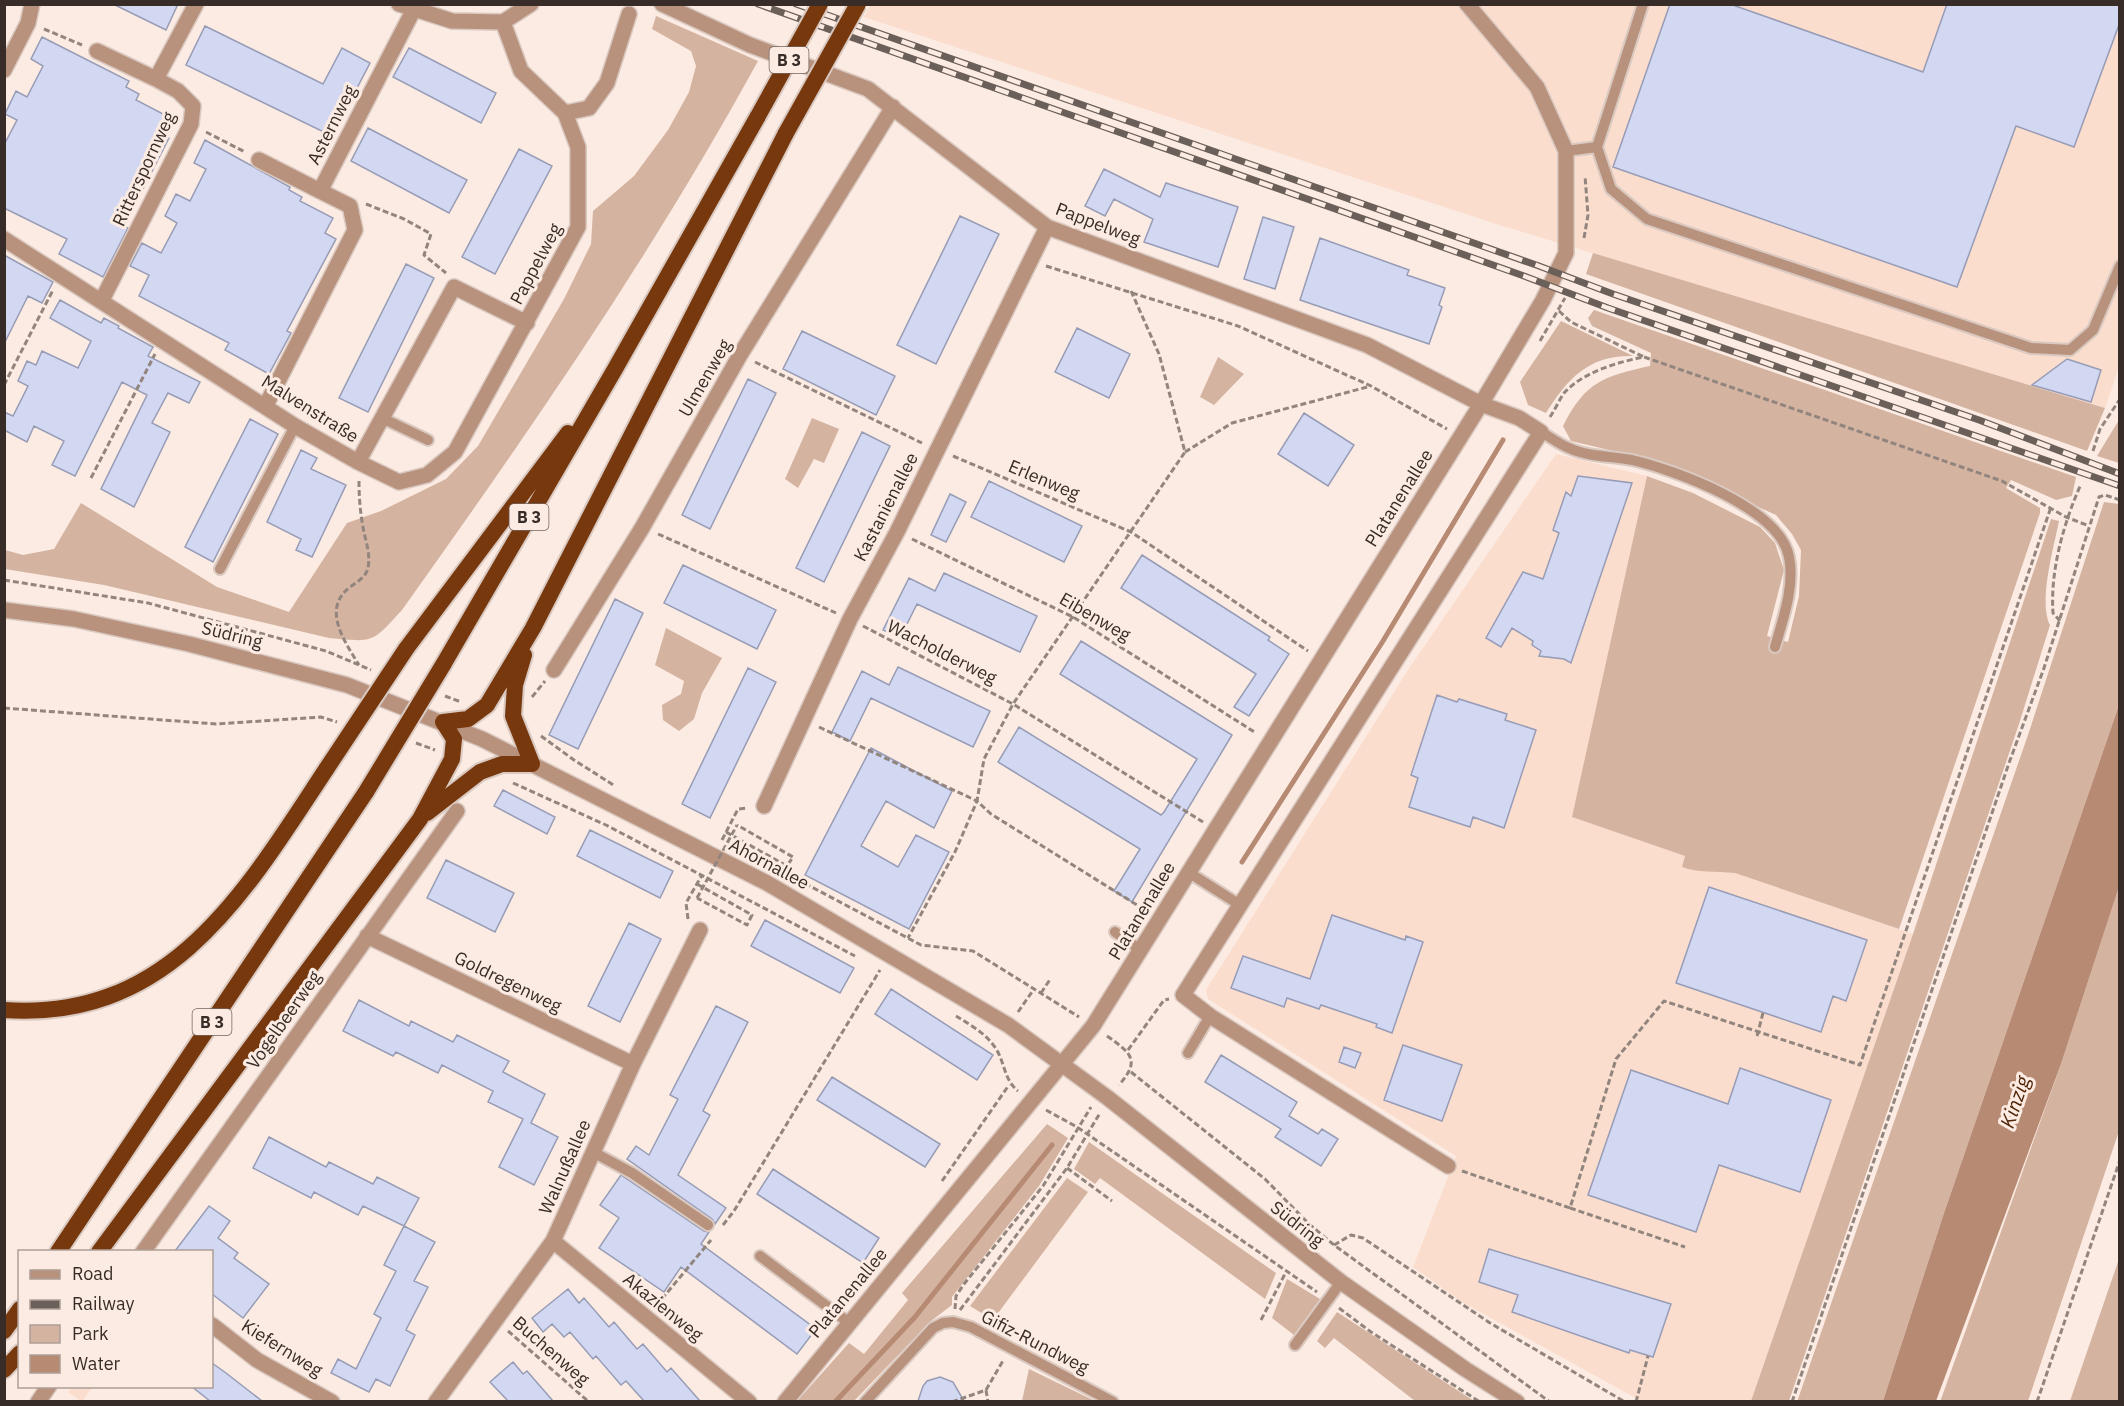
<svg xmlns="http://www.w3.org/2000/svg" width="2124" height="1406" viewBox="0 0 2124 1406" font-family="'IBM Plex Sans',sans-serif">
  <rect width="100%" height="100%" fill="#fcebe2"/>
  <path fill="#fbddce" d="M871 4 2119 5V367L2105 408 1496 224 864 17Z
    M1556 454 1647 476 1573 817 1685 856 1708 870 1735 873 1913 934 1751 1401H1641L1462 1302 1413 1267 1456 1156 1208 999 1206 990 1410 667Z
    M72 1387V1386L92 1387 82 1402 68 1392Z"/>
  <path fill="#d4b3a1" d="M656 16 758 61C653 253 529 432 402 610 371 644 374 642 329 638L104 585 5 569V550L23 555 54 549 81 503 217 587 289 612 347 523 381 511 446 479 478 446 564 299 591 244 593 211 634 176 668 130 689 92 696 66 691 51 652 29Z
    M1593 253 2105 408 2087 451 1586 274Z
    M1594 310 2076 477 2072 496 2056 500 2011 480 2006 488 2040 508V513L1899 929 1735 873C1715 871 1699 873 1682 867L1685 856 1572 817 1647 476 1693 493 1760 527 1775 543 1784 570 1767 636 1788 642 1799 596 1801 550 1792 534 1776 515 1656 461 1571 441 1563 426C1585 382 1604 376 1650 366L1651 353 1592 326 1588 318Z
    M1561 321 1633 356C1589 355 1568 378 1546 413L1528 405 1520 382Z
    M1218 357 1244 374 1214 405 1200 397Z
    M812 418 839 429 824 463 814 459 798 488 785 479Z
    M2119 420V463L2097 456Z
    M2104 502 2119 504V705L1943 1216 1883 1401 1797 1402 2029 732Z
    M2051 519 2059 521C2054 547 2038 602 2050 625L2019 724 1789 1401H1751L1913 934Z
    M666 628 722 658 702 693 694 719 679 731 663 720 662 705 681 694 684 681 655 665Z
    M2119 887V1131L2028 1401 1940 1402 2061 1064Z
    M1047 1124 1068 1138 1039 1186 952 1297V1305L931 1321 854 1401H797L849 1343 864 1354 908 1300 902 1293Z
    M1089 1142 1276 1273 1265 1299 1100 1178 1095 1184 1074 1169Z
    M1067 1178 1088 1192 993 1320 970 1306Z
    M2119 1259V1401H2070Z
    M1287 1279 1320 1299 1294 1335 1272 1318Z
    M1337 1312 1474 1401H1415L1334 1338 1325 1348 1317 1341Z
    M1029 1369 1095 1401H1022Z"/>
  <path fill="#b78a73" d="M2119 705V887L2061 1064 1936 1401H1883L1943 1216Z"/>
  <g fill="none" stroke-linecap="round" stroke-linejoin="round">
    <path stroke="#b78a73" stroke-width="5" d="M1242 862 1383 641 1503 440
      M835 1402 915 1317 1052 1145"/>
  </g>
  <path fill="#d2d7f2" stroke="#979cb6" stroke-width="1.5" d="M113 4H178L166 30Z
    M1670 4H1730L1923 72 1947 4H2120V22L2074 147 2016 126 1957 287 1613 167Z
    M205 26 323 84 342 48 370 63 332 136 186 65Z
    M42 37 129 81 126 87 139 94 136 100 167 116 158 132 169 138 124 226 128 228 103 277 59 254 67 239 4 208V145L17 120 5 114 16 91 27 97 43 66 31 59Z
    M409 48 496 93 481 123 393 77Z
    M368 128 467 180 449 213 351 161Z
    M205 140 290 187 289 190 302 197 300 201 333 218 325 233 336 239 287 331 291 333 269 374 225 350 229 343 139 296 149 275 130 266 142 243 161 253 177 223 165 216 176 194 190 201 206 169 194 163Z
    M519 149 552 166 495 274 462 257Z
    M1104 169 1160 197 1166 183 1238 207 1218 267 1144 242 1153 219 1114 199 1105 216 1085 206Z
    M960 216 999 234 936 364 897 345Z
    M1263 217 1294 227 1275 289 1244 279Z
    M1320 238 1409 270 1407 275 1445 288 1439 305 1442 307 1429 344 1300 300Z
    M4 255 53 282 42 303 28 296 4 344Z
    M406 264 434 278 368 412 339 398Z
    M60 300 101 323 104 318 119 326 118 328 153 347 148 356 200 382 189 403 168 393 152 423 170 432 134 507 101 489 147 395 122 382 75 476 52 465 64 441 34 426 27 442 4 430V412L13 416 28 386 18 381 27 361 36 365 42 351 78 368 91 341 50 318Z
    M1077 328 1130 354 1109 398 1055 372Z
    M802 331 895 376 876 415 783 369Z
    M2067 359 2101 370 2091 402 2032 385Z
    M748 379 776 393 710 529 682 515Z
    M1304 413 1354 445 1328 486 1278 454Z
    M250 419 278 434 213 562 185 547Z
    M862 432 890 446 824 582 796 568Z
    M301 450 317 458 311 469 346 485 312 557 296 550 301 539 267 522Z
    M1578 476 1632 483 1571 663 1564 659 1539 656 1541 651 1532 645 1533 641 1512 628 1501 647 1486 638 1523 572 1543 579 1559 533 1553 530 1566 492 1571 496Z
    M989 481 1082 526 1064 562 971 517Z
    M950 494 966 502 946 542 931 535Z
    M1142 555 1270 637 1268 640 1289 654 1249 716 1234 707 1256 674 1121 588Z
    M683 565 776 610 757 649 664 603Z
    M944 573 1037 616 1020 652 917 604 900 638 883 630 909 578 935 591Z
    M615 599 643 613 578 749 549 735Z
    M1081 641 1232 735 1132 902 1114 891 1140 849 998 762 1019 727 1161 815 1164 812 1197 759 1060 674Z
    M898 667 990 711 973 747 871 698 850 741 832 732 862 671 889 685Z
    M748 668 776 682 710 818 682 804Z
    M1437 695 1457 702 1459 699 1507 714 1505 720 1536 730 1504 828 1473 817 1470 827 1409 807 1418 778 1411 775Z
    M871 748 952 791 934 828 886 801 861 846 898 867 916 835 949 852 909 929 805 875Z
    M503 790 555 817 547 834 494 806Z
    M590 830 673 871 660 898 577 856Z
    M446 860 514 893 495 932 427 898Z
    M1709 887 1867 940 1846 1001 1833 996 1821 1032 1676 983Z
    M1332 915 1405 940 1406 936 1423 942 1392 1033 1376 1027 1377 1024 1321 1005 1319 1009 1287 998 1284 1007 1231 988 1243 956 1310 979Z
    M765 920 854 968 840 993 751 946Z
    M629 923 661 939 620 1022 588 1006Z
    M891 989 993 1055 977 1080 875 1014Z
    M359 1000 409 1026 411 1021 453 1042 457 1035 509 1061 503 1072 545 1094 531 1123 558 1137 534 1185 499 1167 523 1119 488 1102 493 1091 442 1065 438 1073 396 1052 393 1056 343 1031Z
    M716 1006 748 1022 703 1111 710 1115 678 1175 726 1208 715 1224 712 1219 627 1159 636 1146 649 1155 678 1099 670 1095Z
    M1403 1045 1462 1065 1442 1121 1384 1100Z
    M1344 1047 1361 1053 1355 1068 1339 1062Z
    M1221 1055 1297 1102 1289 1116 1318 1134 1322 1129 1338 1139 1321 1166 1275 1137 1281 1129 1205 1082Z
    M1740 1068 1831 1100 1800 1192 1719 1165 1696 1232 1588 1195 1631 1070 1728 1104Z
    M832 1077 940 1144 925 1167 817 1100Z
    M269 1137 326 1167 329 1162 373 1184 377 1177 419 1198 404 1226 363 1206 358 1215 314 1192 311 1198 253 1168Z
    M773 1169 879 1238 863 1263 757 1194Z
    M621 1175 704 1231 709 1232 701 1244 816 1329 797 1354 681 1267 664 1292 599 1248 619 1218 600 1205Z
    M209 1206 230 1221 218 1238 238 1253 234 1258 269 1284 243 1318 212 1294V1251H175Z
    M404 1226 435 1242 414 1281 428 1287 406 1330 415 1335 390 1386 376 1379 369 1392 331 1373 338 1359 356 1369 381 1318 374 1314 396 1271 384 1265Z
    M1489 1249 1671 1304 1653 1357 1630 1350 1629 1353 1512 1312 1518 1295 1479 1282Z
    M568 1289 579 1303 584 1298 609 1327 614 1322 637 1349 643 1344 667 1372 671 1368 700 1401H644L626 1381 621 1385 596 1356 593 1359 570 1332 564 1337 552 1324 543 1332 532 1318Z
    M513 1362 523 1374 527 1371 553 1401H508L490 1382Z
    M212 1363 226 1373 262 1401H210L191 1386H212Z
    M940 1377 953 1382 964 1401H918L923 1386 927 1381Z"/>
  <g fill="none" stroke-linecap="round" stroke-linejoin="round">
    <defs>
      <path id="service" d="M1643 4 1597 147 1611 189 1647 219 2031 348 2070 350 2093 330 2120 266
        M1566 151 1597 147
        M382 418 428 440
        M1541 432C1550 437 1559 444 1569 448 1588 457 1611 456 1632 460 1675 470 1780 508 1789 557 1795 586 1783 619 1775 647
        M220 569 295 426
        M1188 872 1240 905
        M1115 932 1142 951
        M1188 1053 1210 1016
        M593 1152 632 1173 708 1225
        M760 1256 848 1322
        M1295 1345 1341 1282
        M865 1402 933 1328 943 1323 953 1322 971 1327 1113 1402"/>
      <path id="minor" d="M399 4 452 21 503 22
        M662 4 750 45 868 89 1047 227 1367 345 1481 404 1519 418 1541 432 1183 995 1210 1016 1448 1166
        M503 22 531 4
        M97 51 156 79
        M4 70 28 23 32 4
        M565 113 589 108 607 83 629 14
        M259 160 320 191
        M4 239 295 426 358 462 454 287 527 323
        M102 300 191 124 193 106 178 91 156 79 196 4
        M266 405 355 230 350 206 320 191 413 11
        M358 462 399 482 427 475 455 452 578 227V147L565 113 521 71 503 22
        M554 670 642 528 740 355 893 107
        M764 806 850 619 897 532 1047 227
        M367 936 633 1064
        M553 1241 749 1402
        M143 1252 457 811
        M212 1325 257 1360 332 1402
        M38 1402 49 1386
        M436 1402 553 1241 633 1064 700 930
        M785 1402 1093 1026 1481 404 1543 300 1566 253V151L1537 87 1467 4"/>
      <path id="tertiary" d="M4 610 74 619 189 644 347 685 482 739 767 883 1008 1025 1108 1098 1341 1282 1465 1369 1517 1402"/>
      <path id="trunk" d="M406 649 568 433
        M443 665 615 369 758 116
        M427 813 480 772 502 764H532L513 716 515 685 524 655
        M4 1010C172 1022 247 889 327 768
        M58 1252 366 792
        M99 1252 420 819 452 759 454 739 443 722 468 719 487 705 533 628 786 133
        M4 1331 20 1309
        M4 1370 20 1353"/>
    </defs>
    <use href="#service" stroke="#d9c9c0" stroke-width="14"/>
    <use href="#minor" stroke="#d9c9c0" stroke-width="18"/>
    <use href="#tertiary" stroke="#d9c9c0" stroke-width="18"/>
    <use href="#trunk" stroke="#d9c9c0" stroke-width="20"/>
    <path stroke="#92857e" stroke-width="3" stroke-dasharray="6 3" stroke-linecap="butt" d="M44 29 82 45
      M206 132 245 152
      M366 204 404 219 431 234 424 255 446 273
      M1584 238 1588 215 1585 176
      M1046 266 1238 326 1371 386 1447 429
      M1131 291 1159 354 1185 452 1013 704 984 759 977 801 991 814 1145 910
      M1559 311 1571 322 1644 357
      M1540 341 1565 298
      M755 362 922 443
      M4 385 53 290
      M1550 417C1555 410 1559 400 1564 393 1583 372 1618 362 1644 357L2002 481 2066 517 2089 526
      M2093 451 2100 429 2120 399
      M1185 452 1232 423 1371 386
      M953 456 1131 532 1308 651
      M91 478 155 354
      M359 481C359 496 360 511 363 527 365 540 371 553 368 568 366 577 357 582 350 587 321 609 345 642 359 665
      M658 534 836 613
      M912 539 1073 617 1256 733
      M4 580 148 603 326 651 371 670
      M2060 621 2053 613C2050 570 2064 522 2081 484
      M863 626 1013 704 1203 822
      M445 696 461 702
      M532 697 545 681
      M4 708 216 724 321 717 337 722
      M819 727 977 801 955 852 908 938
      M541 736 574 760 615 786
      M416 743 435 750
      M513 783 606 825 855 956
      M726 832 787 866 793 857 737 825
      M722 840 738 809 748 808
      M789 875 921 945 973 951 1079 1017
      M697 884 752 915 747 925 697 898
      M688 919 686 903 702 875
      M1041 993 1051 978
      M1018 1012 1034 989
      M956 1016C969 1024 985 1033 994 1046 1005 1060 1003 1079 1018 1091
      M1107 1036C1131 1053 1141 1060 1119 1085
      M1757 1036 1763 1013
      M1128 1050 1164 1000 1169 999
      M1131 1072 1265 1179 1308 1223 1334 1245 1550 1402
      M1046 1110 1077 1127 1317 1292
      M1067 1168 1112 1201
      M1462 1171 1570 1208 1616 1059 1664 1001 1860 1065 2051 507
      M942 1181 1009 1085
      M1570 1208 1685 1247
      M723 1225 734 1211 880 970
      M1334 1245 1351 1235 1363 1238 1490 1323 1625 1402
      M656 1306 711 1240
      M1339 1308 1371 1332 1480 1402
      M955 1309 956 1296 964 1284 1043 1186 1091 1107
      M960 1310 1067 1168 1100 1113
      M1261 1320 1286 1272
      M508 1331 589 1402
      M986 1390 988 1402
      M952 1402 986 1390 1004 1359
      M1636 1402 1648 1356
      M1792 1402 2009 763 2044 668 2099 497 2105 495 2120 500
      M2037 1402 2120 1160"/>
    <use href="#service" stroke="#b9927e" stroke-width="10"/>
    <use href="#minor" stroke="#b9927e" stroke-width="15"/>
    <use href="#tertiary" stroke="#b9927e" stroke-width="15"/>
    <use href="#trunk" stroke="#78380e" stroke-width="16"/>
    <defs>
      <path id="rail" d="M758 4 1524 276 1608 308 2120 486
        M796 4 1539 266 1613 294 1979 420 2120 474"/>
    </defs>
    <use href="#rail" stroke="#6b5f59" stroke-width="7"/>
    <use href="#rail" stroke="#fcebe2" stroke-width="4.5" stroke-dasharray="14" stroke-linecap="butt"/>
    <defs>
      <path id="trunk-bridge" d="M758 116 820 4
        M786 133 858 4
        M327 768 406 649
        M366 792 443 665"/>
    </defs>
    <use href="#trunk-bridge" stroke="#d9c9c0" stroke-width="20" stroke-linecap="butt"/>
    <path stroke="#92857e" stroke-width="3" stroke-dasharray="6 3" stroke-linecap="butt" d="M697 898 737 825"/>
    <use href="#trunk-bridge" stroke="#78380e" stroke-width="16"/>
  </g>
  <g text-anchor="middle" stroke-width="6" stroke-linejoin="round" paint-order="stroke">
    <g fill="#fcebe2" stroke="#72655f" stroke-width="1.5">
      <rect x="769.5" y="47" width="39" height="26" rx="4.5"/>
      <rect x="509.5" y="504" width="39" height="26" rx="4.5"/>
      <rect x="192.5" y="1009" width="39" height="26" rx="4.5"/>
    </g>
    <g font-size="16" font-weight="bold" fill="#372c27">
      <text x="789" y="66">B 3</text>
      <text x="529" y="523">B 3</text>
      <text x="212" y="1028">B 3</text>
    </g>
    <g font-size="18" fill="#372c27" stroke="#fcebe2">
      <text transform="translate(332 125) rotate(-63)" y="6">Asternweg</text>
      <text transform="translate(144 169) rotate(-65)" y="6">Ritterspornweg</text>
      <text transform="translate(1098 224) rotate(21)" y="6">Pappelweg</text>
      <text transform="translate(536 264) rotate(-62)" y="6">Pappelweg</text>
      <text transform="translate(705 378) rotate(-60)" y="6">Ulmenweg</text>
      <text transform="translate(310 409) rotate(32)" y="6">Malvenstraße</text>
      <text transform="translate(1044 480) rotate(23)" y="6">Erlenweg</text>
      <text transform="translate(1399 498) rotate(-58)" y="6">Platanenallee</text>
      <text transform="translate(886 507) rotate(-63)" y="6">Kastanienallee</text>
      <text transform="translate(1095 617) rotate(30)" y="6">Eibenweg</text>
      <text transform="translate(232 635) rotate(14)" y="6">Südring</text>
      <text transform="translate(942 652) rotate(27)" y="6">Wacholderweg</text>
      <text transform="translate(769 864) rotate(28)" y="6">Ahornallee</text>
      <text transform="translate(1142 911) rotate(-59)" y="6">Platanenallee</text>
      <text transform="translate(508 982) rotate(26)" y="6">Goldregenweg</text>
      <text transform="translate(284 1020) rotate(-55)" y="6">Vogelbeerweg</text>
      <text transform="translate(565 1167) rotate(-66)" y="6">Walnußallee</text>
      <text transform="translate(1297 1224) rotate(38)" y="6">Südring</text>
      <text transform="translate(848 1293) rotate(-50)" y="6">Platanenallee</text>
      <text transform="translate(663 1307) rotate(39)" y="6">Akazienweg</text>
      <text transform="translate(1035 1342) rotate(27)" y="6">Gifiz-Rundweg</text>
      <text transform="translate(282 1348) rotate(32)" y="6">Kiefernweg</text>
      <text transform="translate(551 1351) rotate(41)" y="6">Buchenweg</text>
    </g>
    <g font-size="20" font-style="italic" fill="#4e2307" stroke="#fcebe2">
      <text transform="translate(2015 1102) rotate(-71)" y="7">Kinzig</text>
    </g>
  </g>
  <rect width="2124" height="1406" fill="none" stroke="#372c27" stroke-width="12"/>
  <rect x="18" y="1250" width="195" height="138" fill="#fcebe2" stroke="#ad9f97" stroke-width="1.5"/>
  <rect x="30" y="1270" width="30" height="9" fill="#b9927e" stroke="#ad9f97" stroke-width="1.5"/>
  <text x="72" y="1280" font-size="18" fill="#372c27">Road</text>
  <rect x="30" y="1300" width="30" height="9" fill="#6b5f59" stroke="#ad9f97" stroke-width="1.5"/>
  <text x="72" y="1310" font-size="18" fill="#372c27">Railway</text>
  <rect x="30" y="1325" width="30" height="18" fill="#d4b3a1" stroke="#ad9f97" stroke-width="1.5"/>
  <text x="72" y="1340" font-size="18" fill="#372c27">Park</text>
  <rect x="30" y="1355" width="30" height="18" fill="#b78a73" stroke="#ad9f97" stroke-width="1.5"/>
  <text x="72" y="1370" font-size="18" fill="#372c27">Water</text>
</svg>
